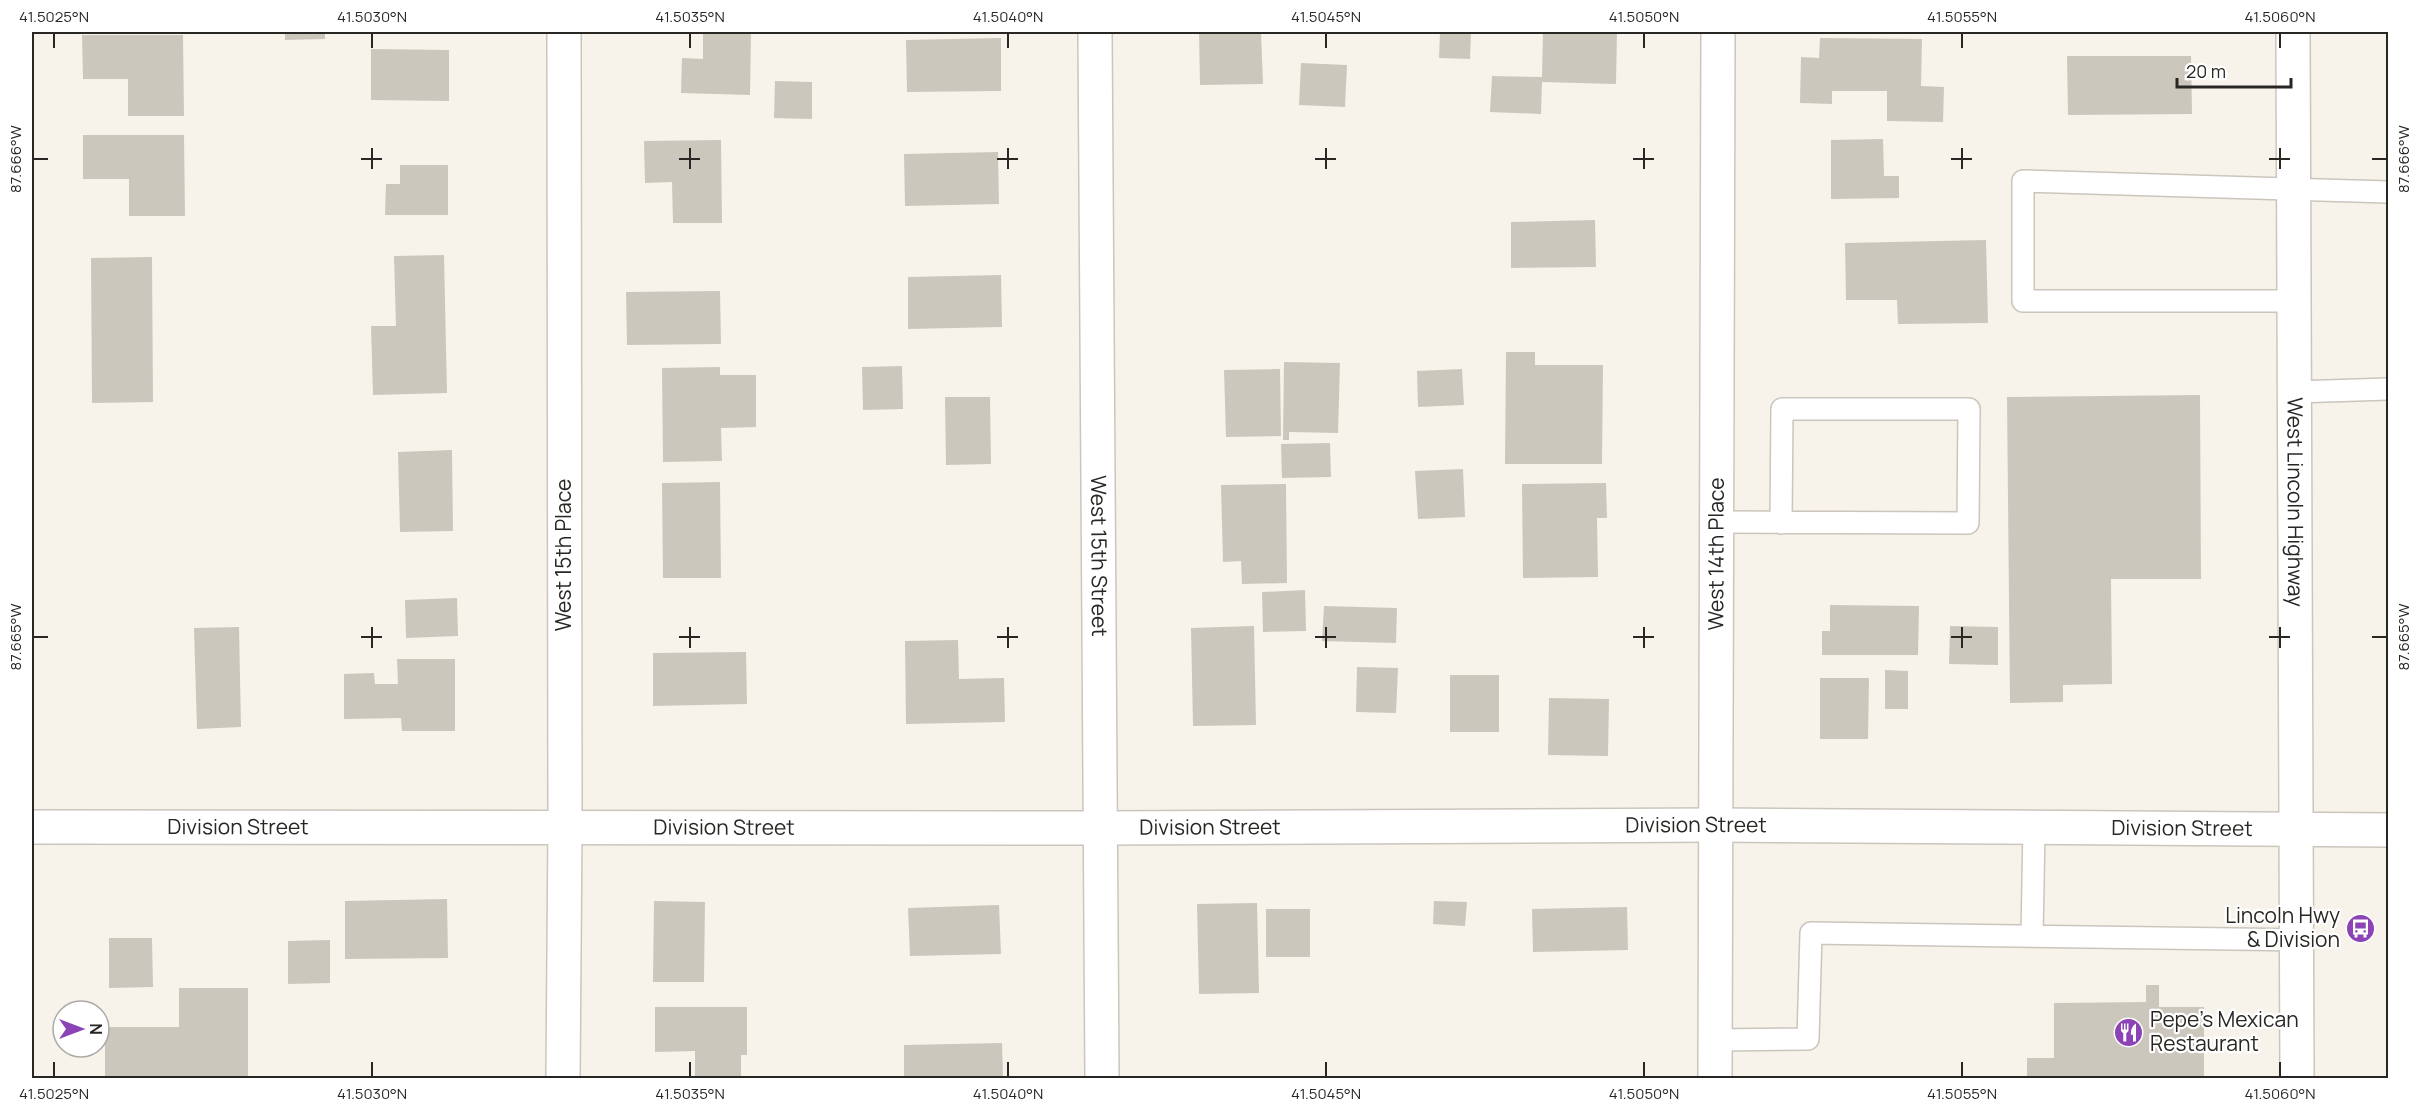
<svg xmlns="http://www.w3.org/2000/svg" width="2420" height="1110" viewBox="0 0 2420 1110" font-family="Manrope,sans-serif">
  <rect width="100%" height="100%" fill="#f8f3ea"/>
  <path fill="#ccc7bd" d="M285 32H325V39L285 40Z
    M703 32H751L750 95 681 93 682 58 703 59Z
    M1199 32H1261L1263 84 1200 85Z
    M1440 32H1471L1470 59 1439 58Z
    M1543 32H1617L1616 84 1542 82 1541 114 1490 112 1492 76 1542 77Z
    M82 35H183L184 116H128V79H83Z
    M1001 38V91L907 92 906 40Z
    M1820 38 1922 39 1921 86 1944 87 1943 122 1887 121V91H1832V104L1800 103 1801 57 1819 58Z
    M371 49 449 50V101L371 100Z
    M2067 56H2191L2192 114 2068 115Z
    M1301 63 1347 65 1345 107 1299 105Z
    M775 81 812 82V119L774 118Z
    M83 135H184L185 216H129V179H83Z
    M1883 139 1884 176H1899V198L1831 199V140Z
    M721 140 722 223H673L672 182 645 183 644 141Z
    M998 152 999 204 905 206 904 154Z
    M400 165H448V215H385L386 184H400Z
    M1595 220 1596 267 1511 268V222Z
    M1986 240 1988 323 1898 324 1897 300H1846L1845 243Z
    M444 255 447 393 373 395 371 326H396L394 256Z
    M152 257 153 402 92 403 91 258Z
    M1001 275 1002 327 908 329V277Z
    M720 291 721 344 627 345 626 292Z
    M1506 352H1535V365H1603L1602 464H1505Z
    M1284 362 1340 363 1338 433 1289 432V440H1283Z
    M902 366 903 409 863 410 862 367Z
    M720 367V375H756V427L721 428 722 461 663 462 662 368Z
    M1280 369 1281 436 1226 437 1224 370Z
    M1462 369 1464 405 1418 407 1417 371Z
    M2200 395 2201 579H2111L2112 684 2063 685V702L2010 703 2007 397Z
    M945 397H990L991 464 946 465Z
    M1330 443 1331 477 1282 478 1281 444Z
    M452 450 453 531 400 532 398 452Z
    M1463 469 1465 517 1418 519 1415 471Z
    M720 482 721 578H663L662 483Z
    M1606 483 1607 518H1597L1598 577 1523 578 1522 484Z
    M1286 484 1287 583 1242 584 1241 561 1223 562 1221 485Z
    M1305 590 1306 631 1263 632 1262 592Z
    M457 598 458 636 406 638 405 600Z
    M1830 605 1919 606 1918 655H1822V631H1830Z
    M1324 606 1397 608 1396 643 1322 641Z
    M1254 626 1256 725 1193 726 1191 628Z
    M1950 626 1998 627V665L1949 664Z
    M239 627 241 727 197 729 194 628Z
    M958 640 959 679 1004 678 1005 722 906 724 905 641Z
    M746 652 747 704 653 706V653Z
    M397 659H455V731H402L401 718 344 719V674L374 673 375 684H398Z
    M1357 667 1398 668 1396 713 1356 712Z
    M1885 670 1908 671V709H1885Z
    M1450 675H1499V732H1450Z
    M1820 678H1869L1868 739H1820Z
    M1549 698 1609 699 1608 756 1548 755Z
    M447 899 448 958 345 959V901Z
    M654 901 705 902 704 982H653Z
    M1434 901 1467 902 1465 926 1433 924Z
    M1257 903 1259 993 1199 994 1197 904Z
    M999 905 1001 954 910 956 908 908Z
    M1627 907 1628 950 1533 952 1532 909Z
    M1266 909H1310V957H1266Z
    M109 938H152L153 987 109 988Z
    M330 940V983L288 984V941Z
    M2146 985H2159V1007H2204V1078H2027V1058H2054V1003L2146 1002Z
    M179 988H248V1078H105V1027H179Z
    M655 1007H747V1055H741V1078H695V1051L655 1052Z
    M1002 1043 1003 1078H904V1045Z"/>
  <g fill="none" stroke-linecap="round" stroke-linejoin="round">
    <defs>
      <path id="service" d="M2295 301H2023V181L2388 192
        M2295 392 2388 389
        M1717 522 1968 523 1969 409H1782L1781 523
        M2032 936 2034 828
        M1715 1040 1808 1039 1811 933 2297 940"/>
      <g id="minor">
        <path id="s1" d="M1095 32 1102 1078"/>
        <path id="s2" d="M32 827 1100 828 1716 825 2388 830"/>
        <path d="M563 1078 565 826 564 32"/>
        <path id="s3" d="M1715 1078 1718 32"/>
      </g>
      <g id="primary">
        <path id="s4" d="M2293 32 2297 1078"/>
      </g>
    </defs>
    <use href="#service" stroke="#cbc6bd" stroke-width="24"/>
    <use href="#minor" stroke="#cbc6bd" stroke-width="36"/>
    <use href="#primary" stroke="#cbc6bd" stroke-width="36"/>
    <use href="#service" stroke="#fff" stroke-width="21"/>
    <use href="#minor" stroke="#fff" stroke-width="33"/>
    <use href="#primary" stroke="#fff" stroke-width="33"/>
  </g>
  <path fill="none" stroke="#292724" stroke-width="2" d="M54 33V48M372 33V48M690 33V48M1008 33V48M1326 33V48M1644 33V48M1962 33V48M2280 33V48M372 148V169M690 148V169M1008 148V169M1326 148V169M1644 148V169M1962 148V169M2280 148V169M33 159H48M361 159H382M679 159H700M997 159H1018M1315 159H1336M1633 159H1654M1951 159H1972M2269 159H2290M2372 159H2387M372 627V648M690 627V648M1008 627V648M1326 627V648M1644 627V648M1962 627V648M2280 627V648M33 637H48M361 637H382M679 637H700M997 637H1018M1315 637H1336M1633 637H1654M1951 637H1972M2269 637H2290M2372 637H2387M54 1062V1077M372 1062V1077M690 1062V1077M1008 1062V1077M1326 1062V1077M1644 1062V1077M1962 1062V1077M2280 1062V1077"/>
  <defs>
    <symbol id="bus-disc" viewBox="-11 -11 22 22"><circle r="9.5" fill="#8b43b5" stroke="#fff"/><path d="M-5-6H5V4H4V6H2V4H-2V6H-4V4H-5ZM-3.5-4V0h7V-4ZM-3.5 1.2v1.5H-2V1.2ZM2 1.2v1.5H3.5V1.2Z" fill="#fff"/></symbol>
    <symbol id="restaurant-disc" viewBox="-11 -11 22 22"><circle r="9.5" fill="#8b43b5" stroke="#fff"/><path d="M-5-6h1v4h1v-4h1v4h1v-4h1v5L-1.5 .5V6h-2V.5L-5-1ZM5-6V6H3V1.5H1.5Q1.5-4 5-6Z" fill="#fff"/></symbol>
  </defs>
  <g fill-rule="evenodd">
    <use href="#bus-disc" x="2344" y="912" width="33" height="33"/>
    <use href="#restaurant-disc" x="2112" y="1016" width="33" height="33"/>
  </g>
  <g text-anchor="middle" stroke-width="4.5" stroke-linejoin="round" paint-order="stroke">
    <g font-size="21" fill="#292724" stroke="#fff">
      <text dy="7" stroke="none"><textPath href="#s4" startOffset="470">West Lincoln Highway</textPath></text>
      <text transform="translate(564 555) rotate(-90)" y="7">West 15th Place</text>
      <text dy="7" stroke="none"><textPath href="#s1" startOffset="524">West 15th Street</textPath></text>
      <text dy="7" stroke="none"><textPath href="#s3" startOffset="524">West 14th Place</textPath></text>
      <text dy="7" stroke="none"><textPath href="#s2" startOffset="1664">Division Street</textPath></text>
      <text dy="7" stroke="none"><textPath href="#s2" startOffset="206">Division Street</textPath></text>
      <text dy="7" stroke="none"><textPath href="#s2" startOffset="692">Division Street</textPath></text>
      <text dy="7" stroke="none"><textPath href="#s2" startOffset="1178">Division Street</textPath></text>
      <text dy="7" stroke="none"><textPath href="#s2" startOffset="2150">Division Street</textPath></text>
    </g>
    <g font-size="21" fill="#292724" stroke="#fff" text-anchor="end">
      <text x="2340" y="923">Lincoln Hwy<tspan x="2340" dy="24">&amp; Division</tspan></text>
      <text x="2150" y="1027" text-anchor="start">Pepe's Mexican<tspan x="2150" dy="24">Restaurant</tspan></text>
    </g>
  </g>
  <rect width="2420" height="1110" fill="none" stroke="#ffffff" stroke-width="66"/>
  <g transform="translate(81 1029) rotate(90)"><circle r="28" fill="#ffffff" stroke="#a9a9a7" stroke-width="1.5"/>
  <path d="M0-4.5L10 22L0 15L-10 22Z" fill="#8b43b5"/>
  <text y="-9" font-size="16" font-weight="bold" text-anchor="middle" fill="#292724">N</text>
  </g>
  <path d="M2177 78v9h114v-9" fill="none" stroke="#292724" stroke-width="3"/>
  <text x="2186" y="78" font-size="18" fill="#292724" stroke="#ffffff" stroke-width="4.5" paint-order="stroke">20 m</text>
  <rect x="33" y="33" width="2354" height="1044" fill="none" stroke="#292724" stroke-width="2"/>
  <g font-size="15" text-anchor="middle" fill="#292724">
    <text x="54" y="22">41.5025°N</text>
    <text x="372" y="22">41.5030°N</text>
    <text x="690" y="22">41.5035°N</text>
    <text x="1008" y="22">41.5040°N</text>
    <text x="1326" y="22">41.5045°N</text>
    <text x="1644" y="22">41.5050°N</text>
    <text x="1962" y="22">41.5055°N</text>
    <text x="2280" y="22">41.5060°N</text>
    <text transform="translate(2404 159) rotate(-90)" y="5">87.666°W</text>
    <text transform="translate(16 159) rotate(-90)" y="5">87.666°W</text>
    <text transform="translate(2404 637) rotate(-90)" y="5">87.665°W</text>
    <text transform="translate(16 637) rotate(-90)" y="5">87.665°W</text>
    <text x="54" y="1099">41.5025°N</text>
    <text x="372" y="1099">41.5030°N</text>
    <text x="690" y="1099">41.5035°N</text>
    <text x="1008" y="1099">41.5040°N</text>
    <text x="1326" y="1099">41.5045°N</text>
    <text x="1644" y="1099">41.5050°N</text>
    <text x="1962" y="1099">41.5055°N</text>
    <text x="2280" y="1099">41.5060°N</text>
  </g>
</svg>
